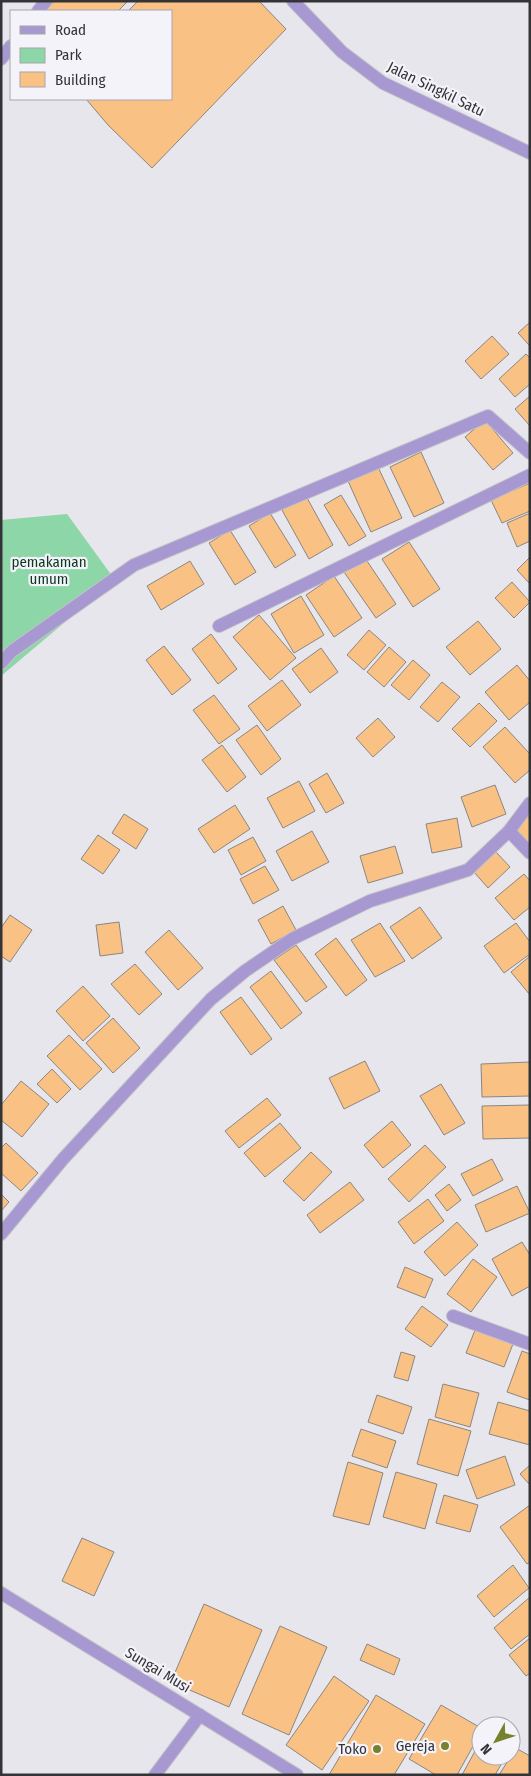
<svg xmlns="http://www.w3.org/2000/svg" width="531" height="1776" viewBox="0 0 531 1776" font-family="'Fira Sans Condensed',sans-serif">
  <rect width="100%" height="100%" fill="#e7e6ed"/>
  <path fill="#8cd6a7" d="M67 514 115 580 1 676V520Z"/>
  <path fill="#f9c184" stroke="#8b8681" d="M54 1H128L118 11H45Z
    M138 1H259L286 29 152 168 108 125 86 99H171V11H128Z
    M530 322V346L518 333Z
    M492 336 509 354 481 379 465 361Z
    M526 354 530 358V384L515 397 499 379Z
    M530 396V426L515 409Z
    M485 420 513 453 493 470 465 437Z
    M421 452 444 503 414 517 390 467Z
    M378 467 402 518 371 532 348 481Z
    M530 483V511L502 523 491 500Z
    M341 495 366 536 349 546 324 505Z
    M306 496 333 545 309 559 282 510Z
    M270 513 296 555 275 568 249 526Z
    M530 513V541L517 547 507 523Z
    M230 530 256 572 235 585 209 543Z
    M409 542 440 589 413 607 382 559Z
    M530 557V584L517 570Z
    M365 558 396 604 376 618 344 572Z
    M190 561 204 584 161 610 147 586Z
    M334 576 362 618 334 637 306 595Z
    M512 582 530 602 514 618 495 598Z
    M301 596 324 635 294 653 271 614Z
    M259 615 296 658 270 680 233 637Z
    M478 621 501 649 470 675 446 647Z
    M369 630 386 645 364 670 347 655Z
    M211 634 237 669 218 684 192 649Z
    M164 646 191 680 172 695 146 660Z
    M389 647 406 662 384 687 367 672Z
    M321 648 338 672 310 693 292 669Z
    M413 660 430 675 409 700 391 685Z
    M517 665 530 681V702L509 720 485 692Z
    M282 680 301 705 267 731 248 706Z
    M442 682 460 697 438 722 420 707Z
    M214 695 240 729 219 744 193 710Z
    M479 703 497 721 470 747 452 729Z
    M378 718 395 737 373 757 356 738Z
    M257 725 281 759 261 775 236 740Z
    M505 727 530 754V770L515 783 483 747Z
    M222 745 246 777 227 792 202 760Z
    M327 773 344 803 326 813 309 784Z
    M299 781 315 811 283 828 267 798Z
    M495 785 506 814 472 827 461 797Z
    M235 805 250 829 214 853 198 829Z
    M124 814 148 829 136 849 112 833Z
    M529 816 530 817V849L513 832Z
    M457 818 462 847 432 853 426 824Z
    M312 831 329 862 292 881 276 851Z
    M98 835 120 850 103 874 81 859Z
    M253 837 266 861 241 875 228 850Z
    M395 846 403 873 368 883 360 856Z
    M496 852 510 867 488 888 474 872Z
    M265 866 279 890 253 904 240 879Z
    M524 874 530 881V907L514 920 495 898Z
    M283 906 296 930 271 944 258 920Z
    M420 907 442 938 412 959 390 927Z
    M10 915 32 930 10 962 1 956V928Z
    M119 922 123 953 100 956 96 925Z
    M380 923 405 961 375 977 351 940Z
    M516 923 530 942V954L504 973 484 946Z
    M169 930 203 968 178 990 145 952Z
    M336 938 367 980 346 996 315 954Z
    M296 945 327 987 306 1002 274 960Z
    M530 956V995L511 972Z
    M135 964 162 994 139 1015 111 984Z
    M271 971 302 1013 281 1029 250 987Z
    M83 986 110 1016 83 1041 56 1011Z
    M241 997 272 1039 251 1055 220 1012Z
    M113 1018 140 1048 113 1073 86 1043Z
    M69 1035 102 1069 80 1090 47 1056Z
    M365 1061 380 1091 344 1109 329 1078Z
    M530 1062V1096L482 1097 481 1064Z
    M52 1069 71 1089 57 1103 37 1084Z
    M21 1081 49 1104 22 1137 1 1120V1105Z
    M441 1084 465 1123 444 1135 420 1096Z
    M267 1098 281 1115 239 1148 225 1131Z
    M530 1105V1138L483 1139 482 1106Z
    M392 1121 411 1145 383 1168 364 1145Z
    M280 1123 301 1148 265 1177 244 1153Z
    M6 1143 38 1173 21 1191 1 1173V1148Z
    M425 1145 446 1167 409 1202 388 1179Z
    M311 1152 332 1172 304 1201 283 1181Z
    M492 1159 503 1180 473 1196 461 1174Z
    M350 1182 364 1200 320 1233 307 1215Z
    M449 1184 461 1200 447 1211 435 1195Z
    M517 1186 530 1213 486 1232 475 1205Z
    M1 1194 9 1202 1 1211Z
    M428 1199 444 1221 414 1244 398 1222Z
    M457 1222 478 1245 445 1276 424 1252Z
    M522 1242 530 1255V1286L512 1296 492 1259Z
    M473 1259 497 1277 471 1312 447 1294Z
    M405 1267 433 1279 425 1298 397 1287Z
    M422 1306 448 1325 431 1347 405 1329Z
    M475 1330 513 1344 504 1367 466 1353Z
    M522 1351 530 1354V1400L507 1392Z
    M401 1352 415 1356 408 1381 394 1377Z
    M443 1384 479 1393 470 1427 435 1417Z
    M377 1395 412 1407 403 1434 368 1422Z
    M498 1402 530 1411V1445L489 1434Z
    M429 1419 471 1431 458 1476 417 1464Z
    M361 1429 396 1441 387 1468 352 1456Z
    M505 1456 515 1485 477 1499 466 1470Z
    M348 1462 383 1473 369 1525 333 1516Z
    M530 1465V1485L520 1474Z
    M396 1472 437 1484 425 1529 383 1517Z
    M444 1495 478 1505 470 1532 436 1523Z
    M530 1505V1562L527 1564 500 1527Z
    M82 1538 114 1552 94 1596 62 1581Z
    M513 1565 529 1588 494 1617 477 1596Z
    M530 1597V1634L511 1649 494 1628Z
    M204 1604 262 1630 229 1707 171 1682Z
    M280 1626 327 1647 289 1735 242 1714Z
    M530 1638V1673L526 1676 509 1655Z
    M367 1644 400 1659 394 1675 360 1660Z
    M334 1676 369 1701 322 1770 286 1745Z
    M376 1695 425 1724 394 1775H329Z
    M441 1705 481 1728V1732L457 1775H436L409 1759Z
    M481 1740V1756H506L495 1775H462Z
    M514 1747 530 1756V1775H499L511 1756Z"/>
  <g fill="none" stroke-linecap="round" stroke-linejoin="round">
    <defs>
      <path id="service" d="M155 1775 200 1715"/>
      <path id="minor" d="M293 1 342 52 383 83 530 153
        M219 626 530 475
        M1 663 12 651 134 565 488 416 530 453
        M509 831 530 853
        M1 1234 63 1159 183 1029 211 999 245 971 292 939 370 901 468 870 509 831 530 803
        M453 1316 530 1344"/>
      <path id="tertiary" d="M38 11 46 1
        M1 59 11 46
        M1 1593 297 1775"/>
    </defs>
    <use href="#service" stroke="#c3c2c8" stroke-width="14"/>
    <use href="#minor" stroke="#c3c2c8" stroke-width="14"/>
    <use href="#tertiary" stroke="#c3c2c8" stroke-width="14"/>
    <use href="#service" stroke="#a898d1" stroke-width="12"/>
    <use href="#minor" stroke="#a898d1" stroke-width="12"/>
    <use href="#tertiary" stroke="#a898d1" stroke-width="12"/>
  </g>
  <g fill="#78812d" stroke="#f5f3fa" stroke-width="2">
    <circle cx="445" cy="1746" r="5"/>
    <circle cx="377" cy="1749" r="5"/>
  </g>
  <g text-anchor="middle" stroke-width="4.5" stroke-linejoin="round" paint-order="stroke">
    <g font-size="15" fill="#343336" stroke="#f5f3fa">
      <text transform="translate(436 89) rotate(26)" y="5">Jalan Singkil Satu</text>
      <text transform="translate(158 1670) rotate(31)" y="5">Sungai Musi</text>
    </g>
    <g font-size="15" fill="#0e3821" stroke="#f5f3fa">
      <text x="49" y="567">pemakaman<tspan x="49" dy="17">umum</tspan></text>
    </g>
    <g font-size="15" fill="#343336" stroke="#f5f3fa" text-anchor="end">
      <text x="435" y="1751">Gereja</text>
      <text x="367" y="1754">Toko</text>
    </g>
  </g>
  <rect width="531" height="1776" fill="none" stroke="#343336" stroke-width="5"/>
  <rect x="10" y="10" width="162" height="90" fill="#f5f3fa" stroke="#a8a6ac"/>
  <rect x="20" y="26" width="25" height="8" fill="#a898d1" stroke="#a8a6ac"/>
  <text x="55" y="35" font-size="15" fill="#343336">Road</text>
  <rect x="20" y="48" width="25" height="15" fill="#8cd6a7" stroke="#a8a6ac"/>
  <text x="55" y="60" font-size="15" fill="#343336">Park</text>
  <rect x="20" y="72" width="25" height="15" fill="#f9c184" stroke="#a8a6ac"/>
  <text x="55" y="85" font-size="15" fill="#343336">Building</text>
  <g transform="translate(496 1741) rotate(230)"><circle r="24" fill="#f5f3fa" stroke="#a8a6ac"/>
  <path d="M0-4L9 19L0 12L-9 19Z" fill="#78812d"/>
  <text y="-8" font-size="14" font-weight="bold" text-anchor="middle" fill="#343336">N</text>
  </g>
</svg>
